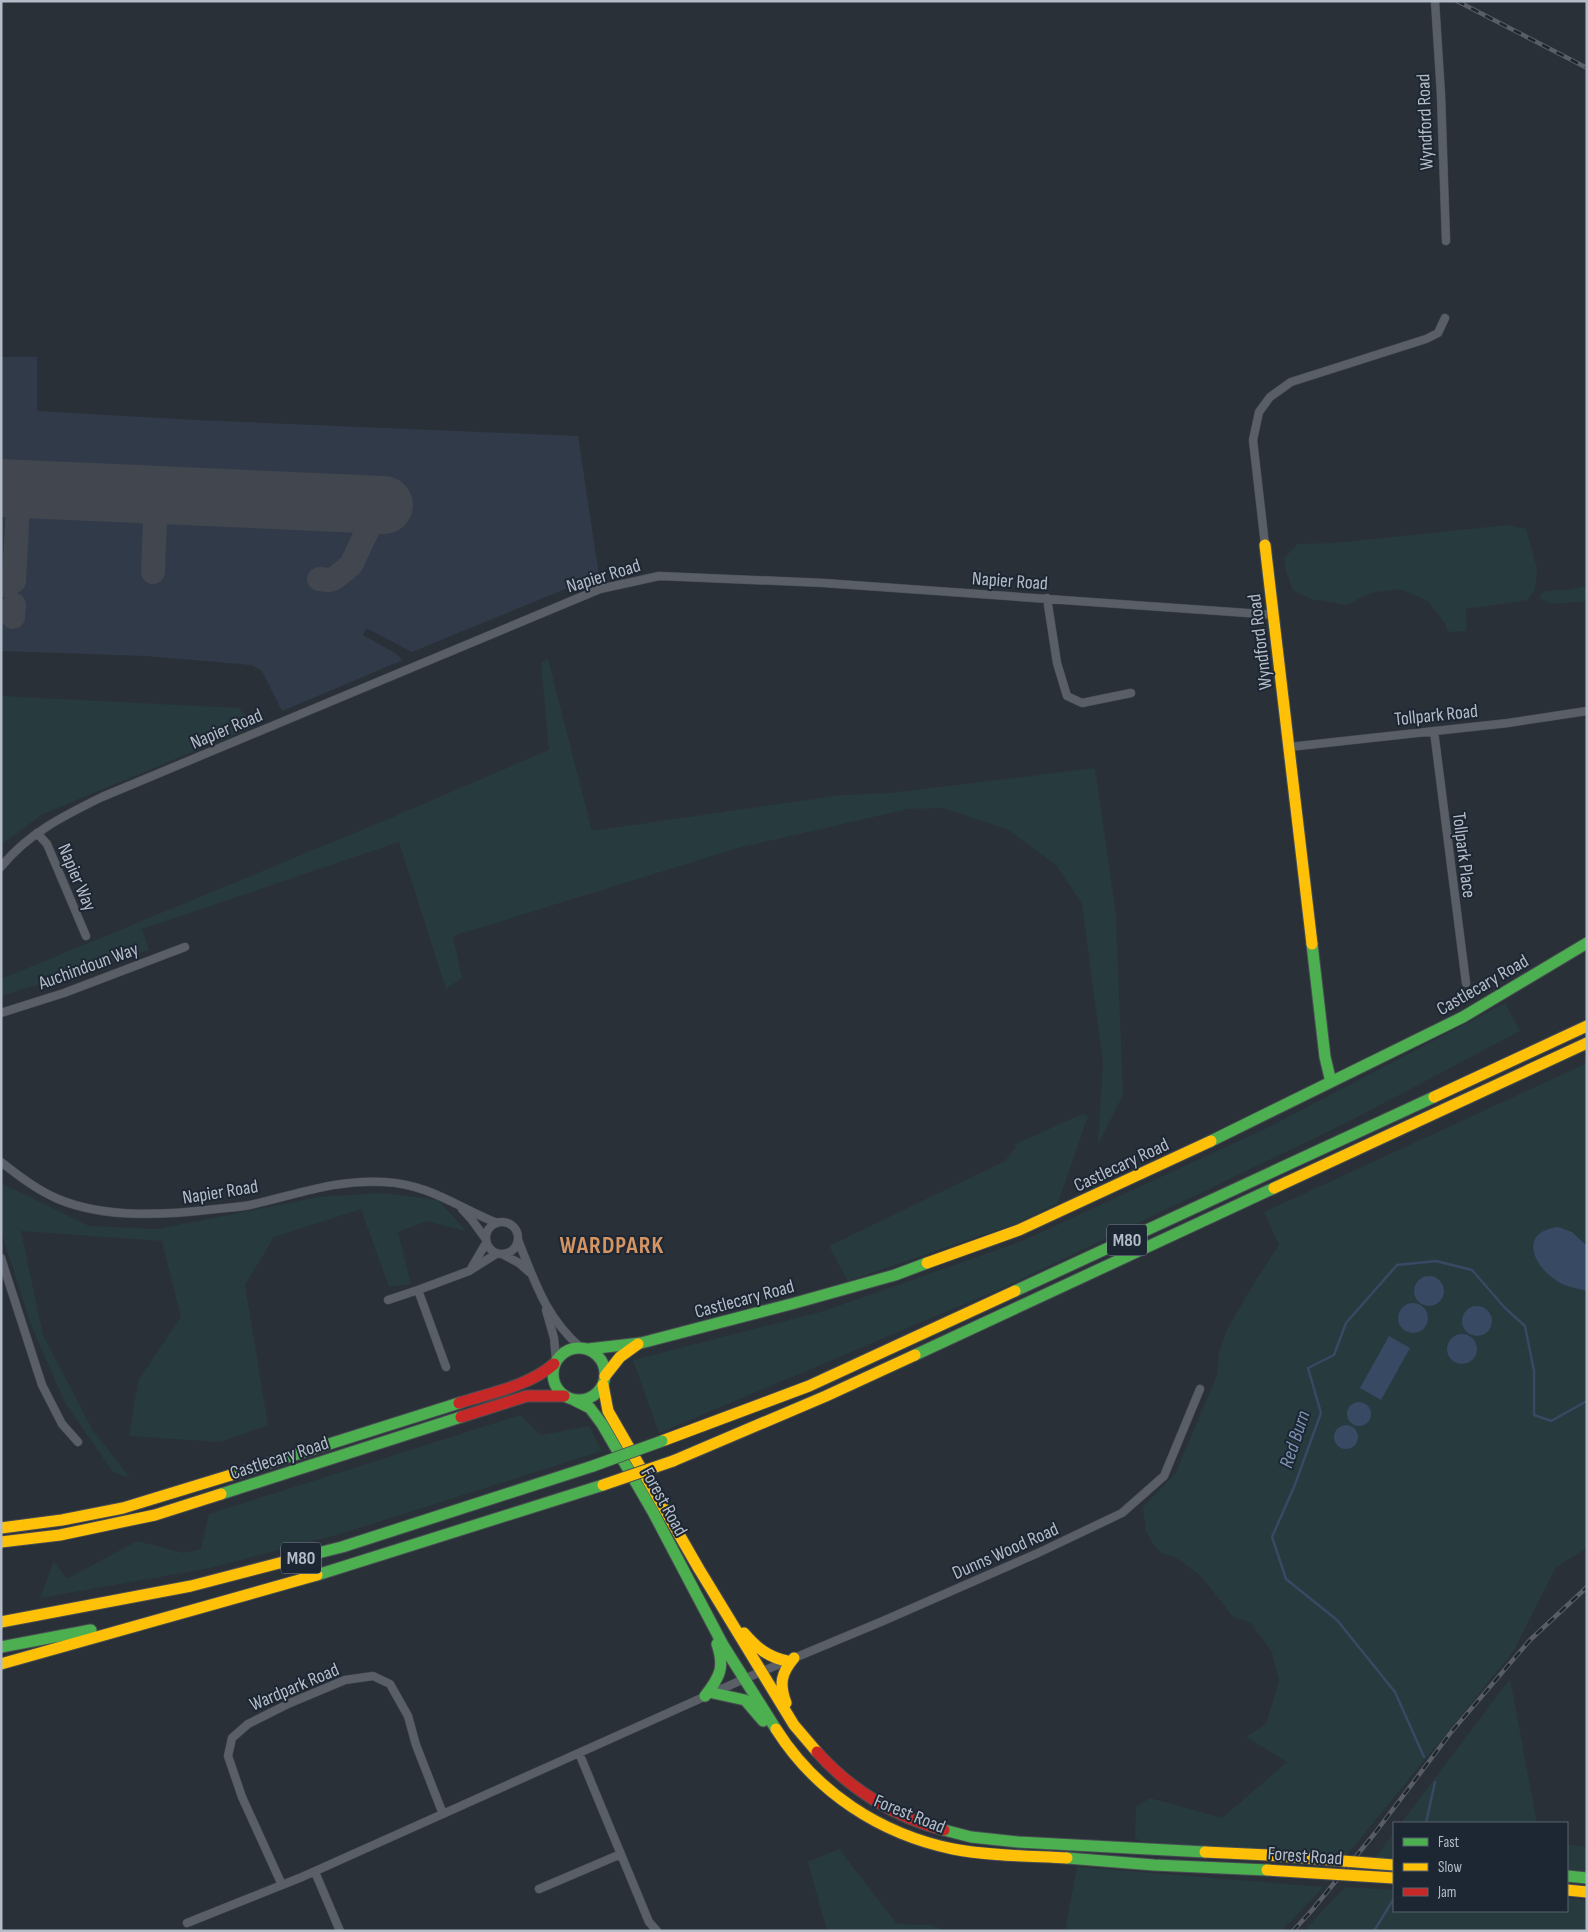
<svg xmlns="http://www.w3.org/2000/svg" width="1588" height="1932" viewBox="0 0 1588 1932" font-family="'Sofia Sans Condensed',sans-serif">
  <rect width="100%" height="100%" fill="#2a3038"/>
  <path fill="#313a48" d="M1 357H37V411L195 420 578 436 599 575 412 652 366 628 363 635 395 653 403 660 282 711 262 671 252 665 145 656 1 651Z"/>
  <path fill="#273a3e" d="M1508 525 1526 529 1537 568 1535 590 1527 600 1466 609 1467 631 1448 632 1444 622 1427 600 1399 589 1370 593 1347 605 1311 599 1293 590 1286 571 1284 558 1298 544 1335 543Z
    M1587 586V601L1552 604 1539 598 1544 591 1566 590Z
    M548 659 592 831 843 795 891 793 1095 768 1116 915 1123 1095 1098 1145 1103 1063 1082 904 1056 865 1007 829 943 808 908 809 738 848 453 936 462 978 446 989 399 842 142 929 149 950 1 996V979L386 820 549 750 541 663Z
    M1 696 239 708 255 726 43 814 1 845Z
    M1505 1003 1520 1031 1348 1122 1005 1287 659 1433 633 1360 824 1311 1022 1241 1269 1127Z
    M1587 1063V1548L1556 1567 1513 1652 1346 1856 1143 1842 1135 1838 1136 1807 1150 1798 1222 1818 1287 1762 1246 1737 1266 1724 1279 1681 1272 1652 1250 1622 1234 1618 1201 1576 1176 1558 1160 1552 1154 1545 1146 1532 1143 1507 1175 1474 1217 1375 1219 1352 1228 1328 1256 1280 1279 1245 1264 1212Z
    M1082 1114 1088 1116 1058 1203 1015 1224 848 1281 829 1246 1005 1161 1016 1147 1013 1145Z
    M1 1183 89 1226 158 1229 319 1197 382 1193 438 1200 466 1231 427 1221 398 1232 411 1284 389 1287 361 1209 274 1237 245 1285 268 1425 220 1442 129 1436 138 1381 181 1317 162 1241 21 1231 43 1335 92 1429 130 1478 113 1472 65 1403 31 1325 1 1231Z
    M520 1415 541 1435 589 1426 602 1451 340 1534 210 1568 40 1598 54 1561 67 1579 137 1541 184 1553 201 1549 209 1514Z
    M1510 1679 1537 1823H1401Z
    M1394 1832V1860L1374 1859Z
    M1567 1844 1587 1847V1876L1567 1873Z
    M839 1849 897 1924 932 1925 944 1931H827L808 1862Z
    M1077 1867 1324 1887 1281 1931H1065Z
    M1345 1887 1394 1890V1911H1567V1898L1587 1900V1931H1304Z"/>
  <path fill="#384963" d="M1558 1227 1572 1232 1587 1246V1291C1577 1288 1565 1287 1557 1281 1532 1265 1519 1232 1558 1227Z
    M1414 1291a15 15 0 1 1 30 0a15 15 0 1 1-30 0Z
    M1398 1318a15 15 0 1 1 30 0a15 15 0 1 1-30 0Z
    M1462 1321a15 15 0 1 1 30 0a15 15 0 1 1-30 0Z
    M1447 1349a15 15 0 1 1 30 0a15 15 0 1 1-30 0Z
    M1389 1336 1410 1348 1381 1400 1360 1388Z
    M1347 1414a12 12 0 1 1 24 0a12 12 0 1 1-24 0Z
    M1334 1437a12 12 0 1 1 24 0a12 12 0 1 1-24 0Z"/>
  <g fill="none" stroke-linecap="round" stroke-linejoin="round">
    <path stroke="#384963" stroke-width="2.5" d="M1424 1757 1395 1692 1337 1620 1286 1579 1272 1537 1294 1487 1321 1413 1308 1368 1334 1355 1346 1323 1397 1265 1436 1261 1472 1270 1505 1308 1525 1326 1534 1371V1415L1551 1421 1587 1401
      M1426 1823 1435 1782
      M1374 1931 1393 1900"/>
    <path stroke="#42464e" stroke-width="24" d="M153 572 156 495
      M319 579 329 580 335 578 351 565 370 525 371 504
      M3 585 10 584 14 581 19 489
      M13 617 14 605"/>
    <path stroke="#42464e" stroke-width="58" d="M1 488 384 505"/>
    <defs>
      <path id="street" d="M1435 1 1441 95 1446 241
        M1265 545 1253 440 1259 412 1270 397 1291 382 1426 339 1438 333 1445 318
        M1047 598 1057 663 1067 696 1082 703 1131 693
        M1434 731 1466 983
        M1289 747 1508 723 1587 711
        M37 833 47 844 86 936
        M1 867C27 834 65 815 102 797L600 589 659 576 824 583 1274 615
        M1 1013 64 993 185 947
        M1 1162C19 1176 37 1190 58 1199 106 1219 166 1215 216 1209 227 1208 239 1207 250 1205 296 1195 335 1179 384 1182 429 1184 457 1207 497 1223
        M462 1209 472 1220 485 1238
        M486 1238a16 16 0 1 1 32 0a16 16 0 1 1-32 0Z
        M518 1240C535 1282 545 1316 580 1347
        M504 1255 519 1263 529 1272
        M1 1258 42 1385 62 1424 78 1442
        M472 1267 486 1243
        M388 1300 418 1290
        M546 1310 554 1338 556 1359
        M446 1367 418 1290 469 1271 496 1254
        M579 1753 649 1922 657 1931
        M315 1872 340 1931
        M282 1885 242 1797 228 1756 232 1738 248 1724 290 1703 345 1680 373 1676 390 1684 408 1716 416 1745 443 1814
        M539 1889 621 1854
        M187 1923 302 1877 744 1679 883 1621 1038 1553 1122 1513 1164 1476 1200 1389"/>
      <path id="fast" d="M1312 944 1325 1057 1331 1082
        M1211 1141 1463 1017 1587 943
        M1015 1291 1434 1097
        M553 1374a26 26 0 1 1 52 0a26 26 0 1 1-52 0Z
        M588 1349 641 1343 795 1303 895 1275 927 1263
        M915 1355 1274 1188
        M574 1400 590 1408 602 1424 653 1512 723 1645 776 1729
        M231 1475 459 1403
        M221 1494 461 1417
        M310 1555 342 1547 593 1466
        M317 1575 603 1485
        M1 1647 91 1630
        M713 1693 745 1700 763 1721
        M705 1696C720 1677 725 1667 717 1644
        M944 1830 971 1837 1018 1842 1205 1852
        M1067 1858 1154 1865 1267 1870
        M1567 1876 1587 1878"/>
      <path id="slow" d="M1265 545 1312 944
        M1434 1097 1587 1026
        M1274 1188 1587 1043
        M927 1263 1019 1230 1211 1141
        M605 1376 620 1357 638 1344
        M603 1385 608 1411 699 1569 794 1725 817 1752
        M662 1441 809 1386 1015 1291
        M673 1461 826 1396 915 1355
        M1 1528 62 1520 123 1508 231 1475
        M1 1542 60 1535 155 1515 221 1494
        M1 1622 191 1586 310 1555
        M744 1633C757 1648 768 1657 787 1661
        M1 1664 317 1575
        M786 1703C779 1684 781 1673 794 1658
        M776 1729C816 1792 880 1834 953 1849 989 1856 1030 1856 1067 1858
        M1205 1852 1268 1855
        M1567 1890 1587 1892"/>
      <path id="jam" d="M459 1403C490 1393 529 1386 554 1364
        M461 1417 527 1396H564
        M817 1752C850 1789 896 1818 944 1830"/>
    </defs>
    <use href="#street" stroke="#484c53" stroke-width="9"/>
    <use href="#fast" stroke="#484c53" stroke-width="13"/>
    <use href="#slow" stroke="#484c53" stroke-width="13"/>
    <use href="#jam" stroke="#484c53" stroke-width="13"/>
    <use href="#street" stroke="#5a5e66" stroke-width="8"/>
    <use href="#fast" stroke="#4caf50" stroke-width="11"/>
    <use href="#slow" stroke="#ffc107" stroke-width="11"/>
    <use href="#jam" stroke="#c62828" stroke-width="11"/>
    <defs>
      <path id="rail" d="M1457 1 1587 68
        M1293 1931 1313 1909 1375 1833 1452 1731 1530 1640 1587 1587"/>
    </defs>
    <use href="#rail" stroke="#595d64" stroke-width="4.5"/>
    <use href="#rail" stroke="#1d2633" stroke-width="2.5" stroke-dasharray="8" stroke-linecap="butt"/>
    <defs>
      <path id="fast-bridge" d="M593 1466 662 1441"/>
      <path id="slow-bridge" d="M603 1485 673 1461
        M1268 1855 1394 1865
        M1267 1870 1394 1878"/>
    </defs>
    <use href="#fast-bridge" stroke="#484c53" stroke-width="13" stroke-linecap="butt"/>
    <use href="#slow-bridge" stroke="#484c53" stroke-width="13" stroke-linecap="butt"/>
    <use href="#fast-bridge" stroke="#4caf50" stroke-width="11"/>
    <use href="#slow-bridge" stroke="#ffc107" stroke-width="11"/>
  </g>
  <g text-anchor="middle" stroke-width="4" stroke-linejoin="round" paint-order="stroke">
    <g fill="#1d2633" stroke="#878f9c" stroke-width="1">
      <rect x="1107" y="1224.5" width="40" height="31" rx="4"/>
      <rect x="281" y="1542.5" width="40" height="31" rx="4"/>
    </g>
    <g font-size="18" font-weight="bold" fill="#b4bcc9">
      <text x="1127" y="1246">M80</text>
      <text x="301" y="1564">M80</text>
    </g>
    <g font-size="19" fill="#b4bcc9" stroke="#1d2633">
      <text transform="translate(1424 122) rotate(-92)" y="7">Wyndford Road</text>
      <text transform="translate(603 575) rotate(-17)" y="7">Napier Road</text>
      <text transform="translate(1010 580) rotate(4)" y="7">Napier Road</text>
      <text transform="translate(1259 642) rotate(-97)" y="7">Wyndford Road</text>
      <text transform="translate(1436 714) rotate(-6)" y="7">Tollpark Road</text>
      <text transform="translate(226 728) rotate(-23)" y="7">Napier Road</text>
      <text transform="translate(1465 855) rotate(83)" y="7">Tollpark Place</text>
      <text transform="translate(78 877) rotate(67)" y="7">Napier Way</text>
      <text transform="translate(88 965) rotate(-20)" y="7">Auchindoun Way</text>
      <text transform="translate(1482 984) rotate(-30)" y="7">Castlecary Road</text>
      <text transform="translate(1121 1164) rotate(-25)" y="7">Castlecary Road</text>
      <text transform="translate(220 1191) rotate(-9)" y="7">Napier Road</text>
      <text transform="translate(744 1298) rotate(-15)" y="7">Castlecary Road</text>
      <text transform="translate(279 1457) rotate(-18)" y="7">Castlecary Road</text>
      <text transform="translate(665 1501) rotate(61)" y="7">Forest Road</text>
      <text transform="translate(1005 1550) rotate(-24)" y="7">Dunns Wood Road</text>
      <text transform="translate(294 1686) rotate(-23)" y="7">Wardpark Road</text>
      <text transform="translate(910 1813) rotate(22)" y="7">Forest Road</text>
      <text transform="translate(1305 1855) rotate(4)" y="7">Forest Road</text>
    </g>
    <g font-size="20" font-style="italic" fill="#7c92b1" stroke="#1d2633">
      <text transform="translate(1294 1439) rotate(-72)" y="7">Red Burn</text>
    </g>
    <g font-size="24" font-weight="bold" letter-spacing="1" fill="#d59563" stroke="#1d2633">
      <text x="612" y="1253">WARDPARK</text>
    </g>
  </g>
  <rect width="1588" height="1932" fill="none" stroke="#b4bcc9" stroke-width="5"/>
  <rect x="1393" y="1822" width="175" height="90" fill="#1d2633" stroke="#59626f"/>
  <rect x="1403" y="1838" width="25" height="8" fill="#4caf50" stroke="#59626f"/>
  <text x="1438" y="1847" font-size="15" fill="#b4bcc9">Fast</text>
  <rect x="1403" y="1863" width="25" height="8" fill="#ffc107" stroke="#59626f"/>
  <text x="1438" y="1872" font-size="15" fill="#b4bcc9">Slow</text>
  <rect x="1403" y="1888" width="25" height="8" fill="#c62828" stroke="#59626f"/>
  <text x="1438" y="1897" font-size="15" fill="#b4bcc9">Jam</text>
</svg>
